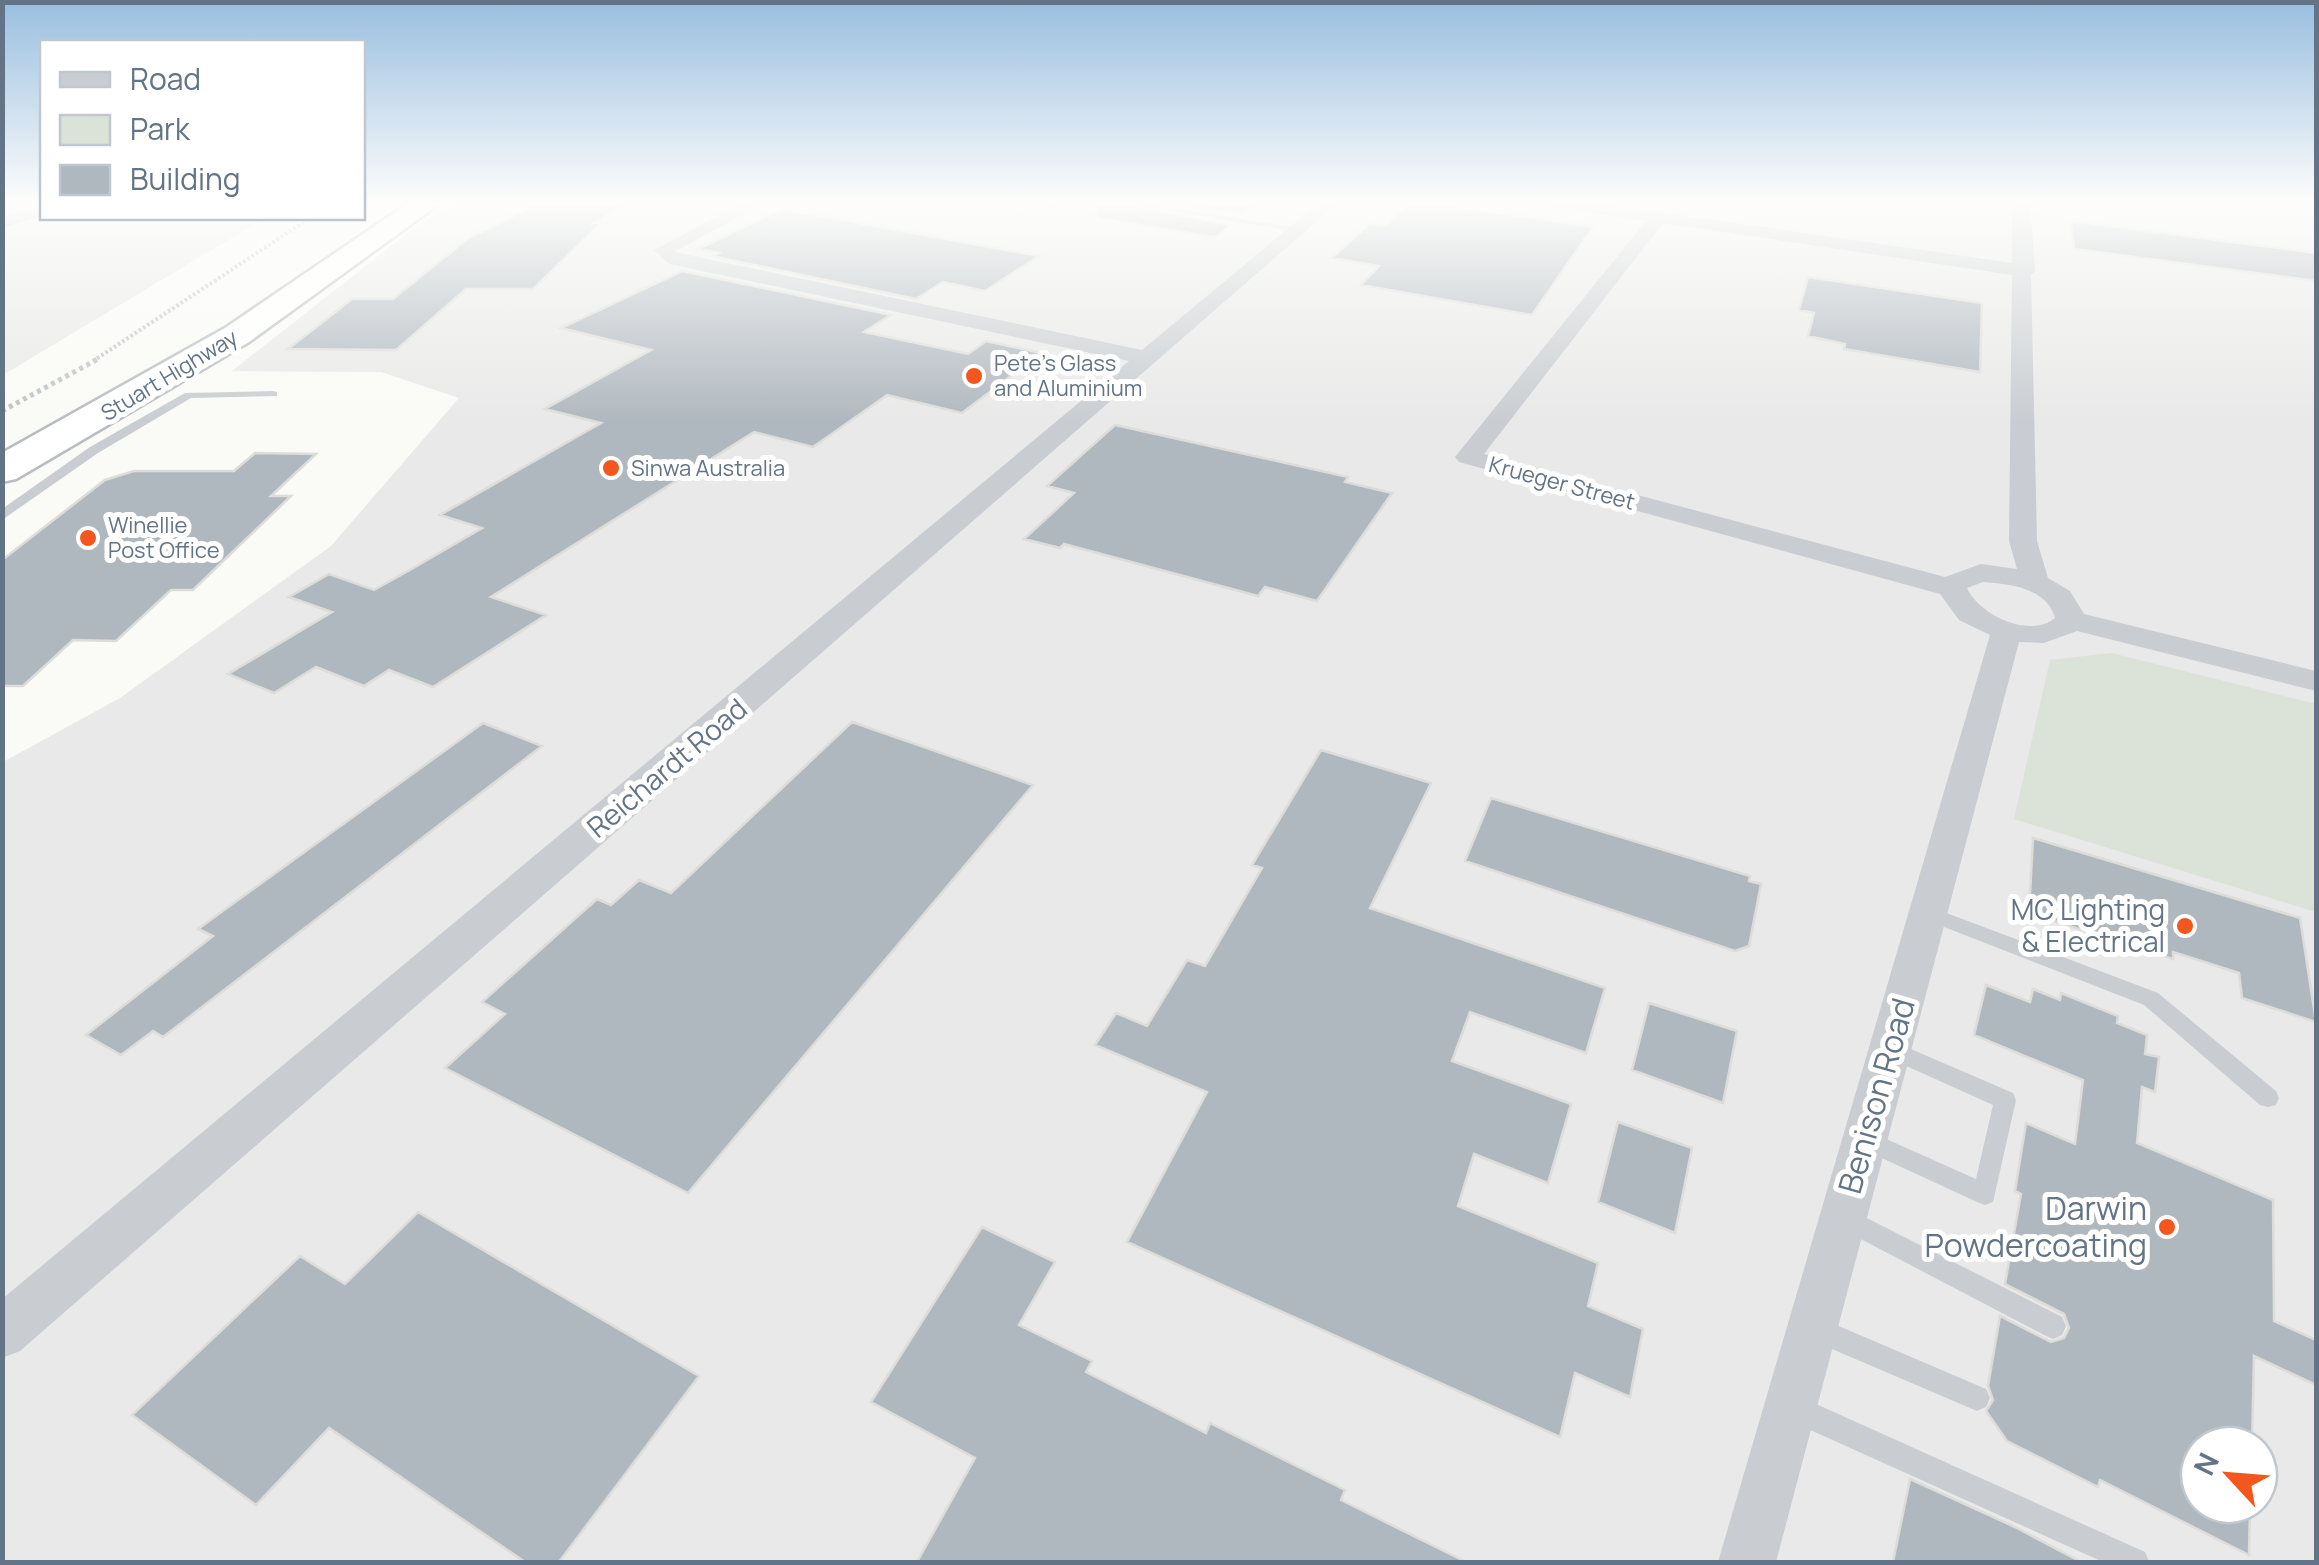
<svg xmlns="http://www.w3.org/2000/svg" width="2319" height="1565" viewBox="0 0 2319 1565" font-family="Manrope,sans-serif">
  <rect width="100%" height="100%" fill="#fafaf7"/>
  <path fill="#e8e9e8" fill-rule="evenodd" d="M3 202H42V218H265L3 375Z
    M456 202H2316V1562H3V762L120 698 331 546 459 398 381 372 232 371 415 227ZM2199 1445H2259V1505H2199Z"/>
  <path fill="#dbe2d8" d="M2111 653 2316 704V912L2014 819 2050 660Z"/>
  <path fill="#b0b8bf" stroke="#dcdcd9" stroke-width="2.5" d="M541 202H631L594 223H601L533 289H466L396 350 288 349 352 299H393L467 239Z
    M1098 202H1113L1231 225 1215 237 1097 218Z
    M1160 202H1260L1242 215Z
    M1410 202 1439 204 1593 227 1532 315 1361 285 1379 266 1332 258 1369 224 1386 226Z
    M783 209 1039 256 985 291 943 282 916 299 712 256 719 253 698 249Z
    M2071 221 2316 253V281L2074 249Z
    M682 271 891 315 864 332 968 354 986 341 1041 353 962 413 887 395 813 447 754 432 491 597 546 615 433 687 389 670 364 686 316 667 274 693 228 674 332 612 289 597 329 574 374 590 410 570 482 528 440 515 601 423 545 409 651 350 561 328Z
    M1808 277 1982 303 1980 372 1844 349 1845 344 1808 336 1814 313 1799 310Z
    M1115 425 1348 477 1345 482 1392 493 1317 601 1265 587 1258 596 1064 544 1060 548 1024 539 1074 493 1047 486Z
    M255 453 316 454 271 496H291L193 590H171L116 641 73 640 23 686H2V560L105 480 134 471H234Z
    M852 722 1033 785 688 1193 445 1068 505 1014 482 1002 597 899 611 905 639 880 671 893Z
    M483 723 542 746 163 1037 153 1031 121 1055 86 1035 213 936 198 929Z
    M1321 750 1431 783 1370 908 1605 988 1586 1053 1470 1012 1452 1061 1571 1104 1548 1183 1474 1154 1458 1206 1598 1263 1588 1306 1643 1329 1630 1397 1575 1373 1560 1437 1127 1242 1207 1092 1095 1045 1116 1013 1147 1026 1187 960 1205 966 1262 868 1252 865Z
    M1491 798 1750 876 1749 881 1761 884 1749 946 1735 951 1465 861Z
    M2033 838 2300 918 2316 1022 2242 998 2239 973 2173 952V959L2029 913Z
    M1986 985 2030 1002 2033 989 2060 1000 2061 993 2118 1016 2117 1023 2147 1035 2145 1054 2159 1057 2155 1092 2142 1087 2137 1143 2273 1200 2274 1321 2316 1340V1385L2254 1356 2252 1445H2199V1505H2250L2249 1555 2100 1480 2098 1487 2007 1441 1986 1411 1993 1400 1988 1386 2000 1316 2051 1342 2064 1338 2069 1328 2064 1314 2005 1284 2021 1194 2015 1191 2026 1123 2075 1144 2083 1080 1974 1035Z
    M1649 1003 1737 1031 1723 1103 1632 1070Z
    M1618 1122 1692 1148 1675 1233 1598 1202Z
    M418 1212 699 1376 559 1562H525L329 1428 256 1505 132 1415 300 1256 345 1284Z
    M982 1227 1055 1262 1019 1325 1092 1361 1086 1372 1206 1433 1210 1423 1345 1490 1341 1500 1466 1562H917L975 1458 871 1402Z
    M1910 1479 2015 1527 2081 1562H1893Z"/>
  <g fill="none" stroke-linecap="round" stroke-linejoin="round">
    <defs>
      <path id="highway" d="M410 202H442L249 342 16 479 2 482V453L225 328Z"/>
    </defs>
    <use href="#highway" stroke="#b9bdc1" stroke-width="5"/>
    <path stroke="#c0c3c5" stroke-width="4" stroke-dasharray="2.5 2.5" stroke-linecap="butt" d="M93 361 310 218"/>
    <path stroke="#c0c3c5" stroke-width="5" stroke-dasharray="4 4" stroke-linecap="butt" d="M2 411 98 359"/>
    <path fill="#c9cdd1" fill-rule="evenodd" d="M1053 202H1064L1055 208H1049V204Z
      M1117 202H1137L1303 229 1298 232Z
      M273 391 277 392V396L191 398 98 453 2 520V509L90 447 185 393Z
      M1928 906 2158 993 2276 1091 2279 1098 2276 1105 2268 1107 2260 1105 2144 1005 1921 918 1918 913 1921 908Z
      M1890 1040 2013 1093 2016 1100 1993 1202 1985 1205 1977 1202 1858 1147 1855 1140 1858 1133 1866 1130 1976 1179 1993 1105 1882 1055 1879 1049 1882 1043Z
      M1843 1206 2062 1317 2066 1326 2062 1335 2053 1339 2044 1335 1834 1225 1831 1217 1834 1209Z
      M1813 1315 1986 1389 1990 1398 1986 1407 1977 1411 1804 1337 1800 1328 1804 1319Z
      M1796 1395 2145 1552 2149 1562H2103L1786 1419 1782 1409 1786 1399Z"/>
    <path fill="#c9cdd1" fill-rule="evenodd" d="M744 202H766L674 252 1142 350 1320 202H1339L20 1351 2 1358V1299L1129 361 669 264 654 250Z
      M1544 202H1588L2012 263V202H2030L2035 271 2031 275 2037 541 2048 578 2070 591 2084 614 2316 671V691L2077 631 2044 643 2019 642 1776 1562H1718L1990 635 1959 620 1940 594 1459 462 1455 457 1459 452 1646 221 1553 207ZM1663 223 2012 275 2009 541 2017 569 1981 564 1945 577 1484 454ZM1983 582C2010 584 2047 588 2055 618 2030 639 1979 615 1967 588Z
      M42 206V216L2 228V217Z"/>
    <use href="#highway" fill="#fff" fill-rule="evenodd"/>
  </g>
  <linearGradient id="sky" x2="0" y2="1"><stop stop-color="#99bee0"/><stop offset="0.48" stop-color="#fdfdfb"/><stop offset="1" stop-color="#fdfdfb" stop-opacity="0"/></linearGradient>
  <rect width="2319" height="421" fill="url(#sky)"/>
  <g fill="#f3571e" stroke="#fff" stroke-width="4">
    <circle cx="974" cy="376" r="10"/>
    <circle cx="611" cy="468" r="10"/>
    <circle cx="88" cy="538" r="10"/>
    <circle cx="2185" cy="926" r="10"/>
    <circle cx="2167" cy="1227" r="10"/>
  </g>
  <g text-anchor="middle" stroke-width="10" stroke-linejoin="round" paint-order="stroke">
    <g font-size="22" fill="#627485" stroke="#fff" text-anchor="start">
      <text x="994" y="371">Pete's Glass<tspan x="994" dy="25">and Aluminium</tspan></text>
      <text x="631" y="476">Sinwa Australia</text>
      <text x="108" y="533">Winellie<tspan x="108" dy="25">Post Office</tspan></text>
    </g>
    <g font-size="22" fill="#627485" stroke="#fff">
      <text transform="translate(169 375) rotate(-31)" y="8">Stuart Highway</text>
      <text transform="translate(1562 483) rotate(15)" y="8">Krueger Street</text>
    </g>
    <g font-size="28" fill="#627485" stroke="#fff">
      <text transform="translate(667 768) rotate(-40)" y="10">Reichardt Road</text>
    </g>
    <g font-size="28" fill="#627485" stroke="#fff" text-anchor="end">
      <text x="2165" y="920">MC Lighting<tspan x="2165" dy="32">&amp; Electrical</tspan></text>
    </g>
    <g font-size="32" fill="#627485" stroke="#fff">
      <text transform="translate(1877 1096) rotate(-74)" y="11">Benison Road</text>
    </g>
    <g font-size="32" fill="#627485" stroke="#fff" text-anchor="end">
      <text x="2147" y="1220">Darwin<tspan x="2147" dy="37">Powdercoating</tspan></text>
    </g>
  </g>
  <rect width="2319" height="1565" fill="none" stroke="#627485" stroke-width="10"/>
  <rect x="40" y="40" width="325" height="180" fill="#ffffff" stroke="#c0c7ce" stroke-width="2.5"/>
  <rect x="60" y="72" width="50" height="15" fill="#c9cdd1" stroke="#c0c7ce" stroke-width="2.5"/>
  <text x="130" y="90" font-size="30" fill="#627485">Road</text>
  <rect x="60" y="115" width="50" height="30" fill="#dbe2d8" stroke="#c0c7ce" stroke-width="2.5"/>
  <text x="130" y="140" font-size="30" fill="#627485">Park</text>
  <rect x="60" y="165" width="50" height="30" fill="#b0b8bf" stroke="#c0c7ce" stroke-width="2.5"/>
  <text x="130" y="190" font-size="30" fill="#627485">Building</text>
  <g transform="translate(2229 1475) rotate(296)"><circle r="48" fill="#ffffff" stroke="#c0c7ce" stroke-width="2.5"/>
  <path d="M0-8L18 38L0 25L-18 38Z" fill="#f3571e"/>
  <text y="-15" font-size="28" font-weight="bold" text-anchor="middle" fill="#627485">N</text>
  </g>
</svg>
